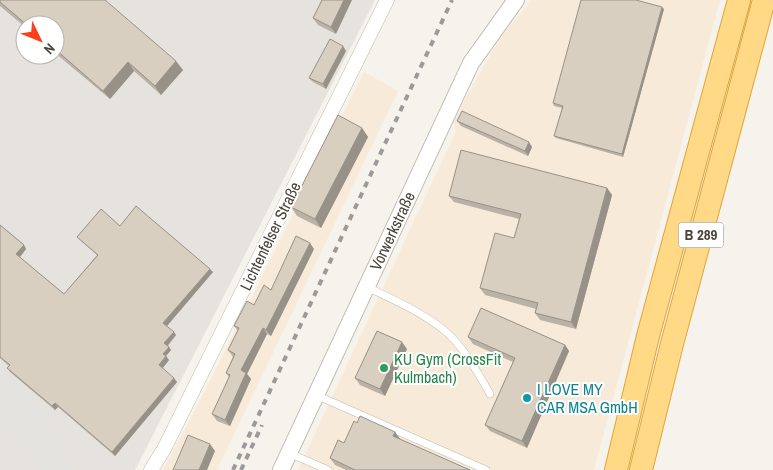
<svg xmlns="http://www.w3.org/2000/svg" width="773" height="470" viewBox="0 0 773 470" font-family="'Archivo Narrow',sans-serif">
  <rect width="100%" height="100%" fill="#f6f3ec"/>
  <path fill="#f7ead8" d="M532 0H720L594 470H298L456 131 453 121 500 38Z
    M364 72 398 91 217 470H163L201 399Z"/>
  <path fill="#e6e2dd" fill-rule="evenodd" d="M0 0H375L135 470H0ZM25 25H55V55H25Z"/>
  <path fill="#e5e3e0" d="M2 368 79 436 61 458 74 470H40L0 434V370Z"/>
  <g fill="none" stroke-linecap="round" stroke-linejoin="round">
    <defs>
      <path id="service" d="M367 287C394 300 422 312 445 331 464 347 478 373 490 394
        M316 395 486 470
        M289 453 328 470"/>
      <path id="minor" d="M151 470 164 449 387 0"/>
      <path id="tertiary" d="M281 470 471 63 516 0"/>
      <path id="trunk" d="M616 470 648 336 739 0
        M641 470 672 344 764 0"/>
    </defs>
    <use href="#service" stroke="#c2bbae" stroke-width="8"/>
    <use href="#minor" stroke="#c2bbae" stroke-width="15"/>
    <use href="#tertiary" stroke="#c2bbae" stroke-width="18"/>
    <use href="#trunk" stroke="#e0a43c" stroke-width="24"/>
    <use href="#service" stroke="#fff" stroke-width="7"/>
    <use href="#minor" stroke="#fff" stroke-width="14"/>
    <use href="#tertiary" stroke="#fff" stroke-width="16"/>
    <use href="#trunk" stroke="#ffd985" stroke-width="22"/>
    <path stroke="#9a9a9a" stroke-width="4" stroke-dasharray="6 6" stroke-linecap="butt" d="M233 470 452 0
      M241 470 262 425"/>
  </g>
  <path fill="#bab2a6" d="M0 0 183 70 161 95 134 71 110 99 55 53V25H25V27L0 6Z
    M322 0 336 34 318 25 313 18Z
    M664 9 623 157 556 138 554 136 562 108 554 106 553 103Z
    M346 51 326 89 313 82 309 78Z
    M457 121 532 147 528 156 461 126Z
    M362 128 368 137 321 228 297 216 291 207Z
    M607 188 612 195 576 329 540 320 535 313 536 309 485 295 480 288 514 238 519 219 454 202 449 196Z
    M0 225 24 245 26 249 20 257 64 294 97 255 80 240 77 237 120 226 213 272 167 326 176 335 168 346 171 350 166 356 169 360 162 368 177 382 115 456 58 407 55 410 10 372 7 368 9 366 0 358Z
    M314 249 271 336 267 334 247 374 251 379 230 426 217 421 212 414 229 377 226 373 233 357 228 350 238 331 234 326 254 305Z
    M468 337 565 345 569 351 527 448 490 431 485 425 513 362 473 344Z
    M407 349 385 396 360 385 355 378Z
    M357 423 395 432 400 439 470 470H346L335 465 330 458 344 443Z"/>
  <path fill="#979187" d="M344 0H352L336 34 331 27Z
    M662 7 664 9 623 157 622 154Z
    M343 46 346 51 326 89 323 84Z
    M176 61 183 70 161 95 155 86Z
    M128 62 134 71 110 99 103 91Z
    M362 128 368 137 321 228 315 219Z
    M529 142 532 147 528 156 525 151Z
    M607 188 612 195 576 329 571 322Z
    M310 243 314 249 271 336 266 330Z
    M24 245 26 249 19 258 16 254Z
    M210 269 213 272 166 327 163 323Z
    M263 328 267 334 247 374 251 379 230 426 225 420 241 370Z
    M174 332 176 335 167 346 164 343Z
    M402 342 407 349 385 396 380 389Z
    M565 345 569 351 527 448 522 441Z
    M169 347 171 350 165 357 163 354Z
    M166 356 169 360 162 369 159 365Z
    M174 378 177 382 115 456 112 452Z
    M55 403 58 407 55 410 52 406Z
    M395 432 400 439 393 436Z
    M210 444 215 451 207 470H199Z"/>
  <path fill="#d8cfc1" stroke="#979187" d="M0 0H105L176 61 155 86 128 62 103 91 55 49V25H27L0 2Z
    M322 0H344L331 27 313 18Z
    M581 0H636L662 7 622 154 554 136 563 106 553 103Z
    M330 39 343 46 323 84 309 78Z
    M462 111 529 142 525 151 457 121Z
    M338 115 362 128 315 219 291 207Z
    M461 150 607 188 571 322 535 313 538 303 480 288 495 233 514 238 521 214 449 196Z
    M136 206 210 269 163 323 174 332 164 343 169 347 163 354 166 356 159 365 174 378 112 452 55 403 52 406 7 368 10 365 0 357V225L24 245 16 254 64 294 98 255 77 237 101 209 120 226Z
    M296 236 310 243 266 330 263 328 241 370 246 373 225 420 212 414 230 375 226 373 235 354 228 350 239 328 234 326 247 301 254 305 264 285 271 290Z
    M481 308 565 345 522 441 485 425 515 358 468 337Z
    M377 331 402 342 380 389 355 378Z
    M360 416 395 432 393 436 470 470H355L330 458 338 440 344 443 354 421 357 423Z
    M188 435 210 444 199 470H173Z"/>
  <circle fill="#2e9e5b" stroke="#fff" stroke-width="2" cx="384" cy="368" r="5"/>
  <circle fill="#0f9aa8" stroke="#fff" stroke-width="2" cx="527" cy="398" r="5"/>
  <g text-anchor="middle" stroke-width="4" stroke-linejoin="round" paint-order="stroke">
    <rect fill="#fff" stroke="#817c74" stroke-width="1" x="678.5" y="222.5" width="45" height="25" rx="4"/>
    <g font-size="15" font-weight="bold" fill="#4b4439">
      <text x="701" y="240">B 289</text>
    </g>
    <g font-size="16" fill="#4b4439" stroke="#fff">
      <text transform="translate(392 231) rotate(-65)" y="6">Vorwerkstraße</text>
      <text transform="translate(270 236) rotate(-64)" y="6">Lichtenfelser Straße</text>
    </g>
    <g font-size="16" fill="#27864d" stroke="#fff" text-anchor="start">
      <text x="394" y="365">KU Gym (CrossFit<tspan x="394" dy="18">Kulmbach)</tspan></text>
    </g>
    <g font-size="16" fill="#0d838f" stroke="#fff" text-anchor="start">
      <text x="537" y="395">I LOVE MY<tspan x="537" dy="18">CAR MSA GmbH</tspan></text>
    </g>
  </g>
  <g transform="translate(40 40) rotate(133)"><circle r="24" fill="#ffffff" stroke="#b7b4b0"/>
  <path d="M0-4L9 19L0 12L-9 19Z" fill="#fc3f1d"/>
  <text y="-8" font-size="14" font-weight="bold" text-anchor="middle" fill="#4b4439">N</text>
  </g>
</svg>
